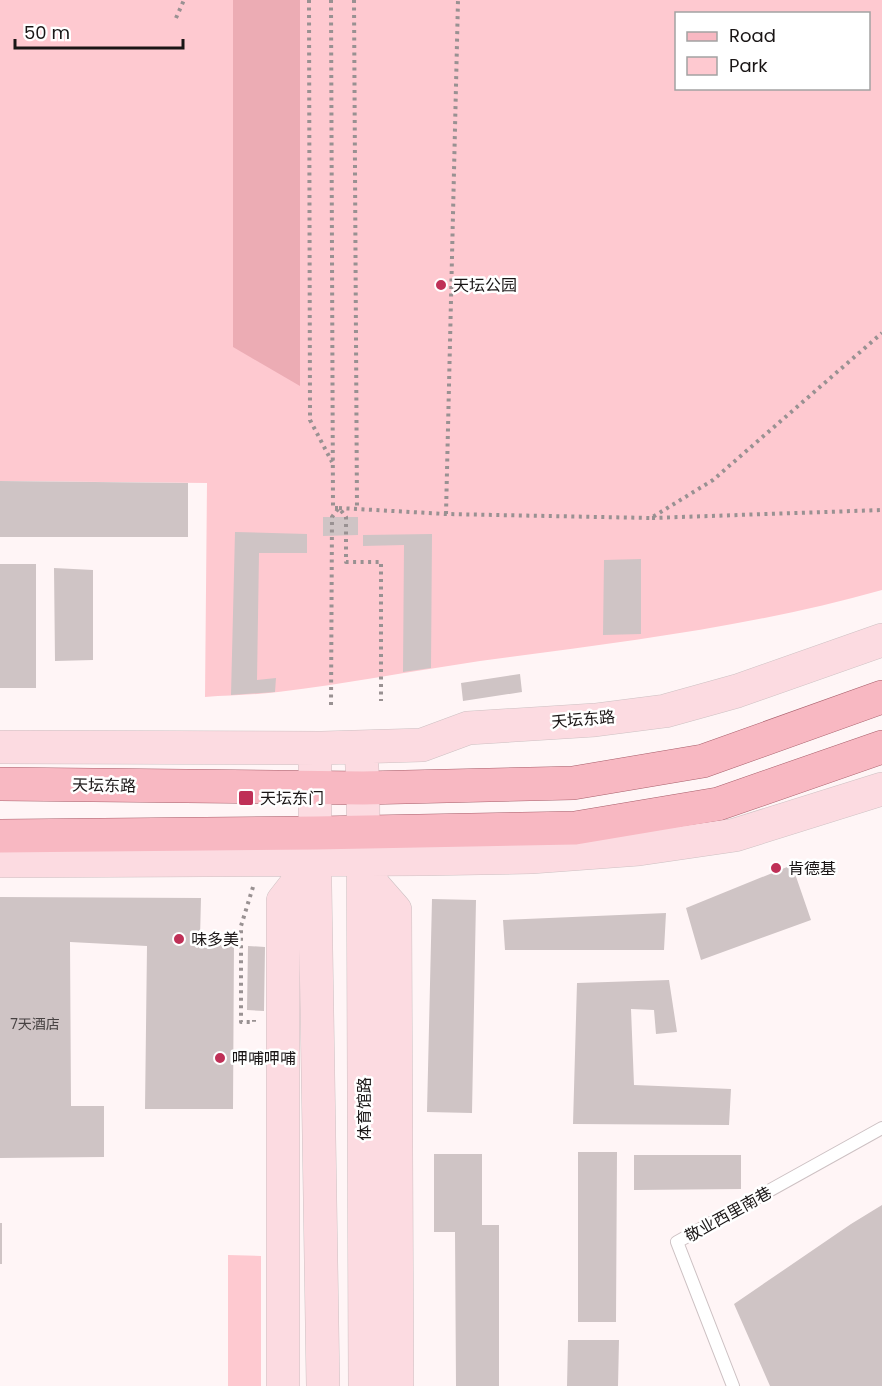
<svg xmlns="http://www.w3.org/2000/svg" width="882" height="1386" viewBox="0 0 882 1386" font-family="Poppins,'Noto Sans SC',sans-serif">
  <rect width="100%" height="100%" fill="#fff5f6"/>
  <path fill="#fec9d0" fill-rule="evenodd" d="M0 0H882V590C751 627 615 643 480 661 412 671 345 684 278 692 254 695 229 695 205 697L207 483 0 481ZM676 14H868V88H676Z
    M228 1255 261 1256V1386H228Z"/>
  <path fill="#ecacb4" d="M233 0H300V386L233 347Z"/>
  <path fill="#cfc4c5" d="M0 481 188 483V537H0Z
    M323 517H358V535L323 536Z
    M235 532 307 534V553H259L257 680 276 678 275 692 231 695Z
    M432 534 431 668 403 672 404 545 363 546V535Z
    M641 559V634L603 635 604 560Z
    M0 564H36V688H0Z
    M54 568 93 570V660L55 661Z
    M520 674 522 692 463 701 461 683Z
    M792 865 811 920 701 960 686 908Z
    M0 897 201 898 200 938 234 939 233 1109H145L147 946 70 942 71 1106H104V1157L0 1158Z
    M432 899 476 900 472 1113 427 1112Z
    M666 913 664 950H505L503 920Z
    M248 946 265 947 264 1011 247 1010Z
    M669 980 677 1032 656 1034 654 1010 631 1009 634 1085 731 1089 729 1125 573 1124 577 983Z
    M578 1152H617L616 1322H578Z
    M434 1154H482V1225H499V1386H456L455 1232H434Z
    M634 1155H741V1189L634 1190Z
    M882 1205V1386H770L734 1304 851 1224Z
    M0 1223H2V1264H0Z
    M568 1340H619L618 1386H567Z"/>
  <g fill="none" stroke-linecap="round" stroke-linejoin="round">
    <defs>
      <path id="lane" d="M733 1386 677 1242 882 1128"/>
      <path id="secondary" d="M0 747 322 748 422 745 468 728 595 720 665 711 737 691 882 640
        M361 747 363 788 365 1386
        M315 758V885L323 1386
        M0 861 422 859 531 857 639 849 735 835 882 789
        M363 862 374 886 395 910 397 1386
        M283 1386V901L315 860"/>
      <path id="primary" d="M0 784 363 788 573 783 703 761 882 697
        M0 836 315 833 575 828 718 804 882 747"/>
    </defs>
    <use href="#lane" stroke="#cdc1c3" stroke-width="14"/>
    <use href="#secondary" stroke="#cdc1c3" stroke-width="34"/>
    <use href="#primary" stroke="#a8606c" stroke-width="34"/>
    <path stroke="#999192" stroke-width="4" stroke-dasharray="3 4.5" stroke-linecap="butt" d="M309 0 310 420 332 462
      M331 0 333 508H339L346 517V562H381V701
      M354 0 357 509
      M176 18 184 0
      M339 508 446 514 651 518 713 480 882 333
      M446 514 458 0
      M652 518 882 510
      M331 705 332 517 338 509
      M253 887 241 926V1022H254V1020"/>
    <use href="#lane" stroke="#fff" stroke-width="12"/>
    <use href="#secondary" stroke="#fcdbe1" stroke-width="33"/>
    <use href="#primary" stroke="#f8b8c2" stroke-width="33"/>
  </g>
  <g fill="#bf3057" stroke="#fff" stroke-width="2">
    <circle cx="441" cy="285" r="6"/>
    <rect x="238" y="790" width="16" height="16" rx="3"/>
    <circle cx="776" cy="868" r="6"/>
    <circle cx="179" cy="939" r="6"/>
    <circle cx="220" cy="1058" r="6"/>
  </g>
  <g text-anchor="middle" stroke-width="5" stroke-linejoin="round" paint-order="stroke">
    <g font-size="14" fill="#474242">
      <text x="35" y="1029">7天酒店</text>
    </g>
    <g font-size="16" fill="#1a1616" stroke="#fff" text-anchor="start">
      <text x="453" y="291">天坛公园</text>
      <text x="260" y="804">天坛东门</text>
      <text x="788" y="874">肯德基</text>
      <text x="191" y="945">味多美</text>
      <text x="232" y="1064">呷哺呷哺</text>
    </g>
    <g font-size="16" fill="#1a1616" stroke="#fff">
      <text transform="translate(583 719) rotate(-5)" y="6">天坛东路</text>
      <text transform="translate(104 785) rotate(1)" y="6">天坛东路</text>
      <text transform="translate(364 1109) rotate(-90)" y="6">体育馆路</text>
      <text transform="translate(728 1214) rotate(-29)" y="6">敬业西里南巷</text>
    </g>
  </g>
  <rect x="675" y="12" width="195" height="78" fill="#ffffff" stroke="#a3a2a2" stroke-width="1.5"/>
  <rect x="687" y="32" width="30" height="9" fill="#f8b8c2" stroke="#a3a2a2" stroke-width="1.5"/>
  <text x="729" y="42" font-size="18" fill="#1a1616">Road</text>
  <rect x="687" y="57" width="30" height="18" fill="#fec9d0" stroke="#a3a2a2" stroke-width="1.5"/>
  <text x="729" y="72" font-size="18" fill="#1a1616">Park</text>
  <path d="M15 39v9h168v-9" fill="none" stroke="#1a1616" stroke-width="3"/>
  <text x="24" y="39" font-size="18" fill="#1a1616" stroke="#ffffff" stroke-width="4.5" paint-order="stroke">50 m</text>
</svg>
